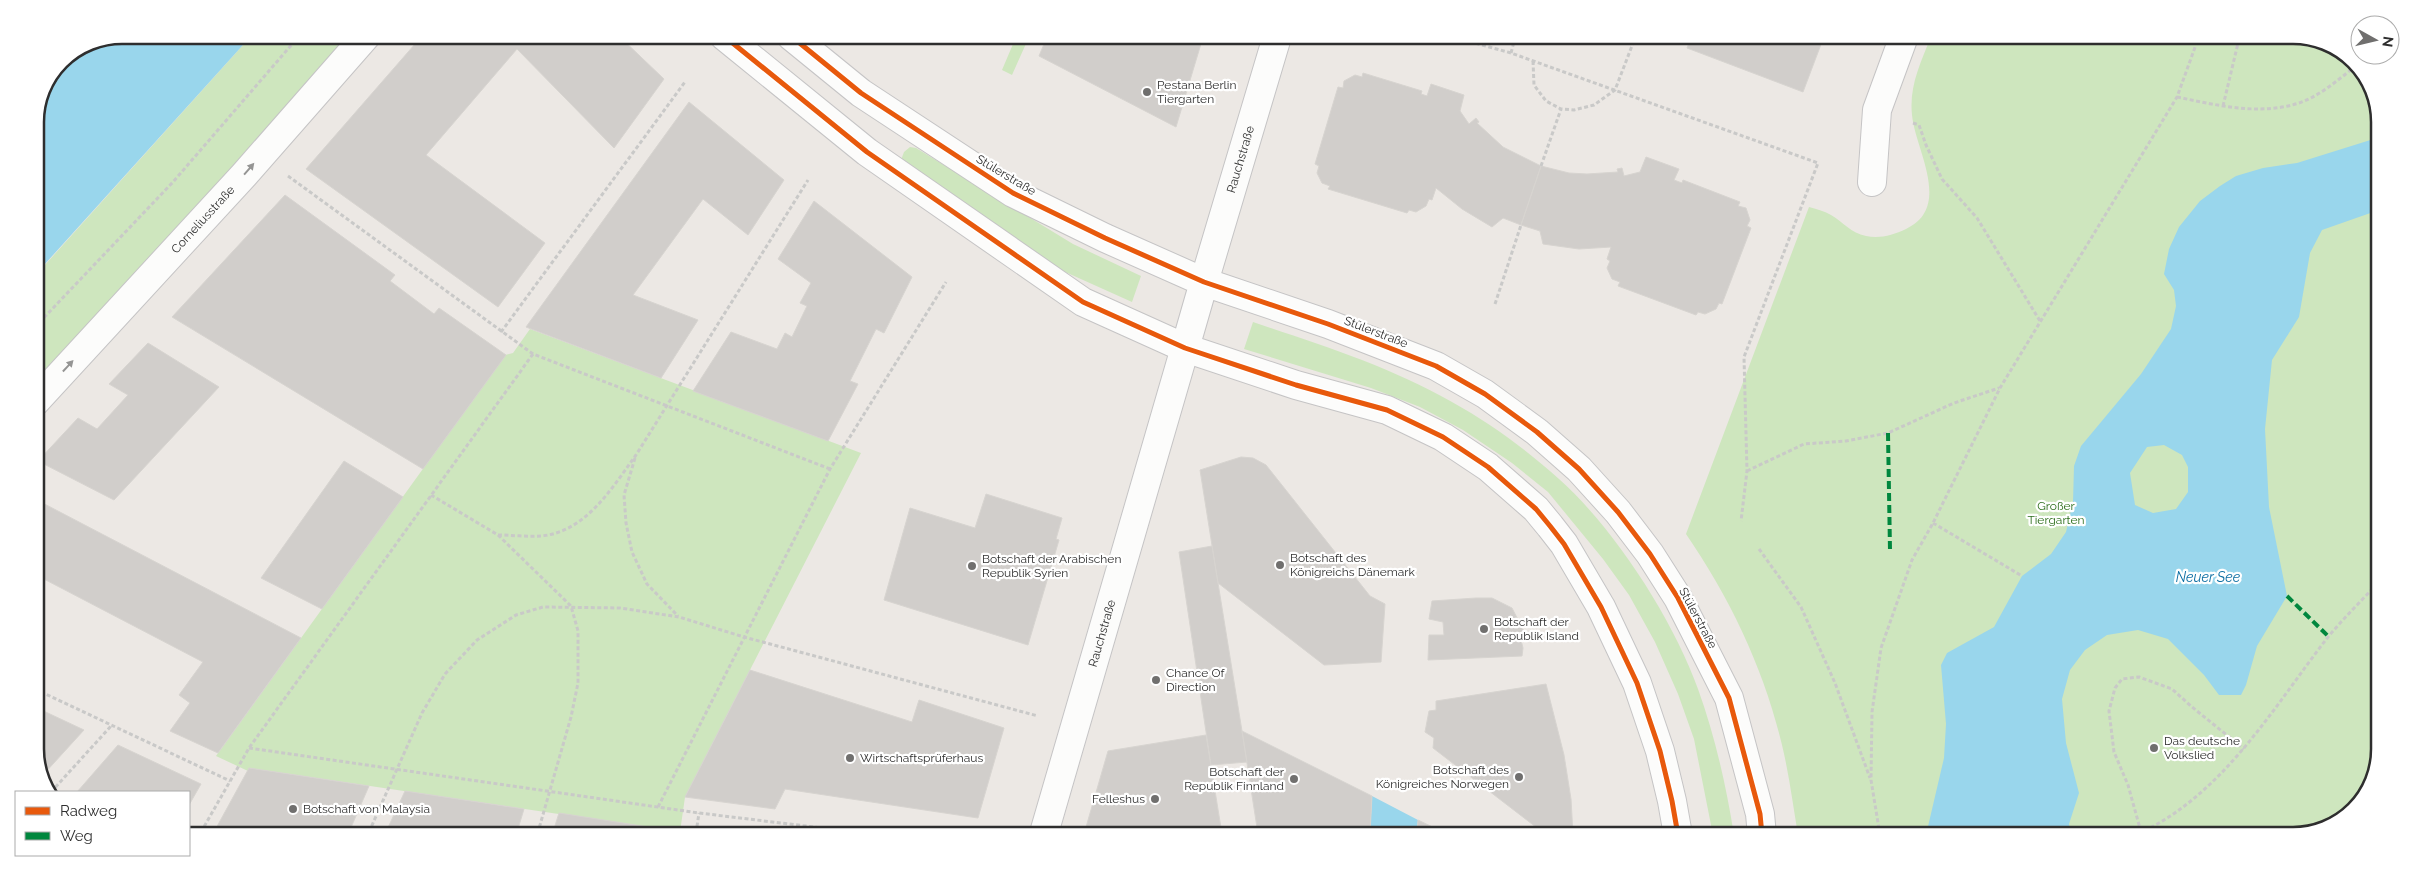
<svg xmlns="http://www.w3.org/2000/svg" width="2415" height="871" viewBox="0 0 2415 871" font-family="Raleway,sans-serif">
  <rect width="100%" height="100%" fill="#ece8e4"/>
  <path fill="#cee6be" d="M252 35H351L232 172 35 385V276Z
    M1016 37H1029L1012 75 1002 70Z
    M1930 39 2321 40 2362 69 2380 116 2375 777 2346 818 2293 836 1798 835C1793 805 1789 774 1782 745 1764 669 1730 598 1686 534L1809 207C1816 209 1824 211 1831 215 1843 222 1851 233 1866 236 1880 239 1893 235 1906 229 1953 207 1915 149 1912 115 1909 87 1920 64 1930 39Z
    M910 147 916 148 1073 244 1141 276 1132 302 1063 271 999 230 901 160 904 152Z
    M1253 322C1321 345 1389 366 1452 402 1490 423 1527 450 1559 479 1614 528 1673 619 1698 689 1715 736 1726 785 1734 835H1713L1694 739 1678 694 1655 642 1629 595 1603 559 1548 492 1512 463 1463 430 1420 407 1371 388 1244 349Z
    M530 329 861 453 685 797 680 832 249 768 248 771 216 756 505 355 513 353Z"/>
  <path fill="#99d6ec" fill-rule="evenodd" d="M122 35H252L35 275V117L61 60 89 42Z
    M2380 137 2379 210 2322 230 2310 253 2299 317 2272 360 2265 429 2269 507 2287 596 2257 646 2246 685 2241 695H2219L2204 675 2168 639 2138 630 2107 635 2085 650 2070 670 2062 699 2066 743 2079 793 2069 824 2071 836 1926 835 1944 758 1946 724 1941 665 1947 653 1994 627 2022 576 2051 554 2066 532 2073 502 2074 466 2081 446 2141 374 2171 329 2176 306 2174 290 2164 274 2169 249 2179 227 2200 201 2220 186 2236 176 2263 168 2297 163ZM2164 445 2182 455 2188 467V492L2176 509 2153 513 2135 505 2130 473 2147 447Z
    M1372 796 1418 820 1417 834H1370Z"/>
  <path fill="#d1cecb" stroke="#d7d4d0" d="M422 36H619L664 79 614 148 517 49 426 155 545 243 498 307 306 169Z
    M1047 37H1203L1176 127 1039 56Z
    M1691 38 1823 39 1803 92 1687 48Z
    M1363 73 1422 91 1421 94 1427 96 1431 84 1464 95 1460 111 1469 124 1476 118 1479 122 1477 123 1503 147 1541 166 1521 225 1503 218 1492 227 1462 209 1436 188 1432 200 1429 199 1426 206 1416 212 1409 210 1407 213 1328 189 1330 186 1322 183 1317 173 1319 166 1315 164 1338 87 1343 88 1344 81 1355 75 1362 77Z
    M689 102 784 180 748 235 703 199 633 295 698 320 661 378 526 327Z
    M1646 157 1679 169 1674 180 1682 183 1683 180 1740 202 1738 206 1746 208 1750 220 1747 226 1751 228 1722 304 1719 303 1716 309 1705 314 1698 312 1696 315 1618 286 1620 282 1612 279 1607 268 1610 261 1607 259 1611 247 1579 249 1543 244 1540 231 1521 225 1541 166 1569 173 1587 174 1618 172 1617 169 1622 168 1624 176 1640 172Z
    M285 195 395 275 390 281 434 314 439 308 506 355 423 469 172 317Z
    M814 201 912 277 884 333 876 329 850 381 858 384 828 441 693 391 731 332 777 349 785 333 792 337 807 306 800 303 811 283 778 259Z
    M148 343 219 387 114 500 38 461 78 418 97 429 128 395 109 384Z
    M1241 457 1253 458 1266 465 1370 596 1385 604 1381 662 1324 665 1218 583 1200 470Z
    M344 461 403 497 322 609 261 578Z
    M986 494 1062 518 1056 539 1059 540 1028 645 884 600 910 508 975 528Z
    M35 499 301 638 218 753 170 731 190 703 179 695 203 662 42 578 35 585Z
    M1212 546 1247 762 1211 765 1179 552Z
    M1476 598H1492L1512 608 1527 637 1521 640 1523 648 1522 656 1428 660 1429 635H1444L1443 622 1429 619 1432 601Z
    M750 670 912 722 919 700 1004 728 978 818 785 789 775 809 685 797Z
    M1546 684 1564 755 1571 799 1573 835 1545 834 1433 748 1434 738 1425 732 1429 711 1436 710V701Z
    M35 707 84 730 43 775 35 755Z
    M1242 731 1372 796 1370 834H1258Z
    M1206 735 1222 834H1084L1108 751Z
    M118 745 201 784 189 805V792H77Z
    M249 768 369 786 349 832H214Z
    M405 791 524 809 517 832H386Z
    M559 813 680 832V833L553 832Z
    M1418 820 1447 834H1417Z"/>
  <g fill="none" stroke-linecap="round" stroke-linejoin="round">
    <defs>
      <g id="street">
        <path d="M1872 182 1877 110 1903 39"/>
        <path id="s1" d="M1204 282 1277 37"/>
        <path id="s2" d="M35 402 244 175 366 36"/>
        <path id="s3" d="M1044 833 1185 348"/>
      </g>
      <path id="secondary" d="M724 36 867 152 1083 302 1185 348 1296 385 1387 410 1443 437 1488 467 1536 509 1550 526 1564 544 1601 607 1637 683 1660 751 1672 801 1678 835
        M791 36 861 93 1013 193 1105 238 1204 282 1328 324 1436 366 1485 394 1537 432 1579 469 1618 512 1650 554 1678 598 1729 698 1760 814 1762 835
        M1185 348 1204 282"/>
    </defs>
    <use href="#street" stroke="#c5c4c5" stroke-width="30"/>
    <use href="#secondary" stroke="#c5c4c5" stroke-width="30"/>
    <path stroke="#c9c9c8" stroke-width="3" stroke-dasharray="4 2.5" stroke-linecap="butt" d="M401 36 406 40
      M1457 38 1511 53 1818 163 1744 357 1747 471 1741 521
      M1511 53 1515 38
      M1533 61 1534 85 1546 101 1561 109 1574 110 1594 105 1615 90 1635 38
      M2177 97C2217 105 2258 116 2299 103 2320 96 2339 79 2357 65
      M2223 106 2239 39
      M2376 116 2379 114
      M1913 123 1919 125 1926 145 1942 179 1977 218 2040 321
      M1541 166 1561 109
      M288 176 533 354 830 469
      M1495 304 1521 225
      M35 327 173 182 300 35
      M501 332 685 82
      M635 458 624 495 626 523 632 552 647 584 678 616
      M1747 471 1804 444 1846 441 1888 433 1954 403 1999 388
      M431 495 498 535 571 606 578 631V683L571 717 538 832
      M1933 523 2022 576
      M498 535C512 535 527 537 541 536 586 532 612 488 636 455L808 180
      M1759 549 1801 607 1835 683 1870 778
      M35 689 230 781
      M249 748 699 813 863 833
      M51 792 112 725
      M658 807 830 469 946 282
      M201 832 249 748 533 354
      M369 832 422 713 445 674 477 640 516 615 543 607 620 608 679 617 744 637 1038 716
      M2141 832 2128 785 2114 752 2109 711 2115 688 2122 679 2139 677 2172 689 2192 707 2244 749
      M696 833 699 813
      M1880 835 1871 780 1872 712 1881 648 1912 560 1933 523 2000 388 2177 97 2198 39
      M2133 836C2221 799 2272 709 2328 637 2343 619 2361 601 2377 584"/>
    <use href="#street" stroke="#fcfcfb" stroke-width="28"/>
    <use href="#secondary" stroke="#fcfcfb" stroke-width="28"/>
    <path stroke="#00873e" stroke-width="4" stroke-dasharray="8 4" stroke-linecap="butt" d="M1888 433 1890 550
      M2287 596 2329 637"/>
    <defs>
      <path id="cycleway" d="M724 36 867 152 1083 302 1185 348 1296 385 1387 410 1443 437 1488 467 1536 509 1550 526 1564 544 1601 607 1637 683 1660 751 1672 801 1678 835
        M791 36 861 93 1013 193 1105 238 1204 282 1328 324 1436 366 1485 394 1537 432 1579 469 1618 512 1650 554 1678 598 1729 698 1760 814 1762 835"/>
    </defs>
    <use href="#cycleway" stroke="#fff" stroke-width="8"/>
    <use href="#cycleway" stroke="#e8590c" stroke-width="5"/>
  </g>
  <defs><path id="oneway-solid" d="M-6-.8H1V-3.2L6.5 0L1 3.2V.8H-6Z" transform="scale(1.25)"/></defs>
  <g fill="#959594">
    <use href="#oneway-solid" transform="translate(249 169) rotate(-49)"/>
    <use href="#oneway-solid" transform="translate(68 366) rotate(-47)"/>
  </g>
  <g fill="#706f6e" stroke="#fff" stroke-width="2">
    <circle cx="1147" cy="92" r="5"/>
    <circle cx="1280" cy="565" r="5"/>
    <circle cx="972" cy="566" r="5"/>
    <circle cx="1484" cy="629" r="5"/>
    <circle cx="1156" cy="680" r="5"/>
    <circle cx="2154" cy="748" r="5"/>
    <circle cx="850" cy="758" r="5"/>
    <circle cx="1519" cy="777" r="5"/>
    <circle cx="1294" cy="779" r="5"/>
    <circle cx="1155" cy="799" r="5"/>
    <circle cx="293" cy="809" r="5"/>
  </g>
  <g text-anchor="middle" stroke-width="4.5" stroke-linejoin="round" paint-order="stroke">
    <g font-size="12" fill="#2e2e2e" stroke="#fff" text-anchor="start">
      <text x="1157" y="89">Pestana Berlin<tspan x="1157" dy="14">Tiergarten</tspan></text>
      <text x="1290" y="562">Botschaft des<tspan x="1290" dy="14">Königreichs Dänemark</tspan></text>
      <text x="982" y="563">Botschaft der Arabischen<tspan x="982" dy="14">Republik Syrien</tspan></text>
      <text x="1494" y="626">Botschaft der<tspan x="1494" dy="14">Republik Island</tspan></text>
      <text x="1166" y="677">Chance Of<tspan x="1166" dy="14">Direction</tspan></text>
      <text x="2164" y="745">Das deutsche<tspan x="2164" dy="14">Volkslied</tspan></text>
      <text x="860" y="762">Wirtschaftsprüferhaus</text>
      <text x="1509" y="774" text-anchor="end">Botschaft des<tspan x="1509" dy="14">Königreiches Norwegen</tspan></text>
      <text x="1284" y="776" text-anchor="end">Botschaft der<tspan x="1284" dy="14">Republik Finnland</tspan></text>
      <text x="1145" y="803" text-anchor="end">Felleshus</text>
      <text x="303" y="813">Botschaft von Malaysia</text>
    </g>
    <g font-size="12" fill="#2e2e2e" stroke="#fff">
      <text dy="4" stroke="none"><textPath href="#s1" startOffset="128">Rauchstraße</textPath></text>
      <text transform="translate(1006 175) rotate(31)" y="4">Stülerstraße</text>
      <text dy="4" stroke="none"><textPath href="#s2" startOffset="248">Corneliusstraße</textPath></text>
      <text transform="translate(1376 332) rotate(21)" y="4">Stülerstraße</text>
      <text transform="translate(1698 618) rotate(62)" y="4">Stülerstraße</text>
      <text dy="4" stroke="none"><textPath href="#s3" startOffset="208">Rauchstraße</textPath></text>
    </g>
    <g font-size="12" fill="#2c6e1b" stroke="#fff">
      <text x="2056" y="510">Großer<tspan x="2056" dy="14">Tiergarten</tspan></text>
    </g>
    <g font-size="14" font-style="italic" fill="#0d6fa3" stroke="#fff">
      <text x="2208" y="582">Neuer See</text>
    </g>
  </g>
  <path d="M0 0H2415V871H0ZM122 44H2293A78 78 0 0 1 2371 122V749A78 78 0 0 1 2293 827H122A78 78 0 0 1 44 749V122A78 78 0 0 1 122 44Z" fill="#fff" fill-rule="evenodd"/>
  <path fill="none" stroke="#2e2e2e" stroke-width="2.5" d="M122 44H2293A78 78 0 0 1 2371 122V749A78 78 0 0 1 2293 827H122A78 78 0 0 1 44 749V122A78 78 0 0 1 122 44Z"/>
  <rect x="15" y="791" width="175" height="65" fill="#ffffff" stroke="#ababab"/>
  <rect x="25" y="807" width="25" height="8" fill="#e8590c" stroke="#ababab"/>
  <text x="60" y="816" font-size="15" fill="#2e2e2e">Radweg</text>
  <rect x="25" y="832" width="25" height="8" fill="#00873e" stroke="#ababab"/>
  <text x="60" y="841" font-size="15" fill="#2e2e2e">Weg</text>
  <g transform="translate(2375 40) rotate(98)"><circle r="24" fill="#ffffff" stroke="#ababab"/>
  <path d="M0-4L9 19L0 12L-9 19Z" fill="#706f6e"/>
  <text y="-8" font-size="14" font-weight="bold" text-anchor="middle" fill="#2e2e2e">N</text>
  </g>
</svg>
